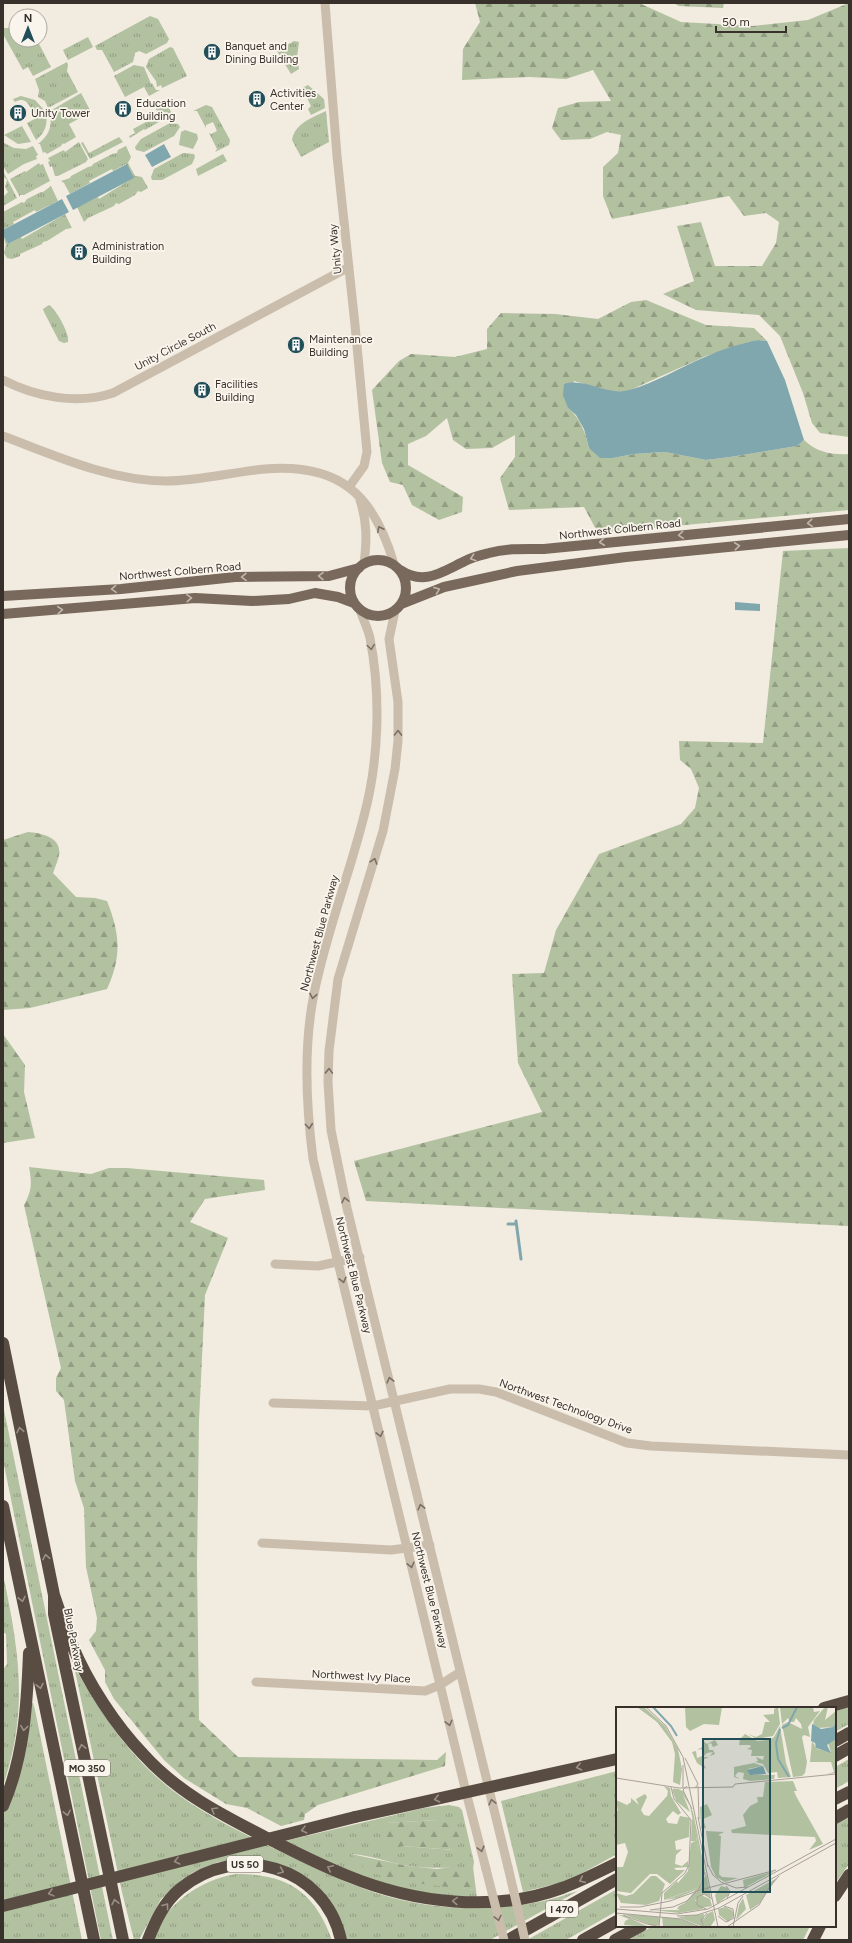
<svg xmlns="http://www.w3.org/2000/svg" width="852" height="1943" viewBox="0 0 852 1943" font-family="Figtree,sans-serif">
  <defs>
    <pattern id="grass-tufts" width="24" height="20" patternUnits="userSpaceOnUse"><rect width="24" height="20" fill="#b2c1a0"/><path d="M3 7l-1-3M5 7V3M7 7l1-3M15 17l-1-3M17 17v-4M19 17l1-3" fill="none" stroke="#929d83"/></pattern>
    <pattern id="forest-firs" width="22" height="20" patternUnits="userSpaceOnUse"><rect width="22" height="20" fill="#b2c1a0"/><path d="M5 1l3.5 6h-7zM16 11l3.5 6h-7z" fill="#929d83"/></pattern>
  </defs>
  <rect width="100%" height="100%" fill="#f2ebe0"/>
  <path fill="url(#grass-tufts)" fill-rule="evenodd" d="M150 16 158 19 169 39 167 43 146 54 139 51 135 53 133 62 114 72 102 50H97L95 46Z
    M3 28H16V40H37L51 67 33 76 28 67 23 70 3 34Z
    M88 37 93 47 68 60 63 50Z
    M294 41 299 42 297 57 299 69 291 74 277 51Z
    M170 47 173 48 187 76 162 88 161 85 157 87 156 81 146 67 149 59Z
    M67 62 68 65 67 71 78 92 48 108 45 101 38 97 39 90 35 79Z
    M134 65 144 67 151 84 152 83 156 90H160L149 96 144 87 125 97 114 76Z
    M308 85 324 99 325 108 311 115 308 109 311 106 302 88Z
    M81 93 91 112 69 124 76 137 64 144 63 143 61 146 47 154 45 152 43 153 40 144H38C50 134 52 127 50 111Z
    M21 96 35 100 45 111 37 115C28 109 29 95 15 102L13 99Z
    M165 100 173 116 164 119 145 130 144 129 130 138 129 136 135 133 133 129 159 115 154 105Z
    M206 105 212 107 230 140 229 145 215 152 217 149 209 133 211 134 217 131 213 122 206 125V128L197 111H193Z
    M326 111 329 142 301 157 292 140C295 123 312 118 326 111Z
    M46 113C48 124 45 133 36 140L27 123Z
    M170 123 178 124 180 127 174 136 144 152 136 150 135 147 141 139Z
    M22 126 31 142 18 144 4 135Z
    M119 137 123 142 90 159 81 143 83 142 89 153Z
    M3 141 4 143 14 148 26 149 33 146 38 155 36 156 37 159 24 164 8 174 3 166Z
    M79 142 88 159 86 162 58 176H55L52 166 50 167 48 162 50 161 48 158 64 150 65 152Z
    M126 146 131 157 128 163 135 176 142 177 148 188 141 192 138 191 135 195 119 204 116 203 114 206 88 218 84 222 77 207 98 197 99 199 133 178 126 164 113 171 112 169 89 181 90 183 70 194 64 183 61 181 70 178 71 176 88 167 92 166 93 164 112 154 117 153 118 150Z
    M183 153 194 154 195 157 192 164 162 180H152L151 177 154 169Z
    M223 154 227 161 198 176 196 169Z
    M39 163 40 165 43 164 50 181 24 195H20V197L10 179 25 171 26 172Z
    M3 171 17 198 3 206V197L8 192 5 187 7 180 3 176Z
    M51 186 58 201 36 212 35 210 13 222 14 224 3 230V212L22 202 24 203 27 199 41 192H43Z
    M65 214 72 228 66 229 47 241 43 242 42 244 20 254V256L12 259 7 258 4 253 6 245 3 235 8 244 21 237 22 239Z
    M49 305C56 309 70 334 68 342L64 343 59 341 44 312 43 309Z
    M3 1405 113 1940H101L3 1460Z
    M3 1574C19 1651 29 1709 3 1786V1670L7 1664 6 1634 3 1632Z
    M76 1670C96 1703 115 1735 142 1763 179 1802 226 1825 273 1848 307 1864 340 1881 376 1893 429 1910 489 1913 543 1901 555 1899 566 1894 578 1891L490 1940H346L323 1892 314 1883 300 1874 259 1860 245 1859 218 1862 192 1873 182 1880 161 1899 139 1940H134L122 1892 75 1671Z
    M31 1703H33L35 1710 82 1940H3V1814L10 1797Z
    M849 1705V1724L835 1732V1709Z
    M849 1759V1781L835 1789V1767Z
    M617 1771V1854L568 1881 523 1892 501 1801Z
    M449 1805 459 1807 462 1810 474 1862 473 1869C451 1867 430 1869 409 1866 390 1863 370 1855 352 1854L367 1869 397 1879 476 1890 477 1898C435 1896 394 1889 354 1874 330 1866 308 1852 285 1841L424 1808ZM437 1820 453 1850 403 1846 385 1823Z
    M849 1816V1864L835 1884V1824Z
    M236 1874C287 1874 314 1891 332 1940H153C157 1933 160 1924 164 1917 182 1894 207 1879 236 1874Z
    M617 1889V1911L566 1940H527Z
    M653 1926H810L803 1940H628Z"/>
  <path fill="url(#forest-firs)" d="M475 3H639L681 22 753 26 808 20 849 3V437L820 433 812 423 803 393 780 336 759 315 696 310 663 294 694 281 677 226 701 222 715 266H762L776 243 779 222 766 213 744 216 729 196 612 219 603 196V167L618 153 621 135 607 132 590 139 561 140 552 128 558 108 579 102 611 101 593 70 566 79 529 77 462 80 463 49 480 22Z
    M673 3H724L723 8 679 6Z
    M646 300 706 325 754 328 767 341 758 340 706 356 628 391H609L574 381 568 408C581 419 585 432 589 448L613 458 634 454 665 452 706 460 730 457 797 446 804 440C817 452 830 455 849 454V510L598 533 584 507 509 510 500 478 515 457V435L492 448 466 449 453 440 447 418 426 436 408 444V465L463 497 462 512 439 520 412 505 403 485 390 482 382 463 372 390 399 361 411 354 455 357 487 349V329L501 313 555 314 598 319 631 302Z
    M849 548V1226L366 1201 354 1161 542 1112 518 1063 512 974 544 973 556 930 599 854 681 824 695 808 699 788 691 769 680 760 679 741 763 743 783 551Z
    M28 832C41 833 62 837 59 855 58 861 55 867 53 873L76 897 95 898 107 901C120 934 122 956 107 989L30 1008 3 1010V840Z
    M3 1034 25 1065 24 1092 35 1138 3 1143Z
    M29 1167 91 1174 109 1168H127L264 1180 265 1190 205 1199 190 1222 228 1238 205 1295 199 1420 197 1564 199 1720 238 1757 437 1760 446 1752 445 1766 318 1805 305 1814 304 1820 281 1826 247 1808 226 1804 184 1778 164 1760 114 1699 105 1682V1670L89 1640 96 1631 97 1618 86 1567 84 1508 75 1481 64 1400 56 1391V1378L61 1368 24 1205C32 1190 32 1184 29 1167Z
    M437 1820 455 1826 461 1842 454 1850 403 1846 392 1849 384 1846 379 1831 385 1823Z
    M351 1854 408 1866 437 1869 452 1867H473L476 1890C451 1887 385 1882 366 1869 361 1865 356 1859 351 1854Z"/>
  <path fill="#b2c1a0" d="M185 130 197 134 198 139 193 149 179 145 181 132Z"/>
  <path fill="#80a7ae" d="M164 144 171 157 152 167 145 155Z
    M127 164 134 178 73 210 66 196Z
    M62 199 69 212 8 244 3 235V230Z
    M758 340 767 341 785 380 804 440 797 446 730 457 706 460 665 452 634 454 613 458H600L589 448 584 429 576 415 568 408 563 395 564 384C585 377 607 396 629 390 656 383 680 367 705 357 722 349 740 344 758 340Z
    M735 602 760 604V611L735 610Z"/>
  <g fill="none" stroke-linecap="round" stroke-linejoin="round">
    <path stroke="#80a7ae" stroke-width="3" d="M516 1221 521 1259
      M508 1224H516"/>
    <path stroke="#cabdac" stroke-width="9" d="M325 3 337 156 355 325 367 452 364 466 349 487
      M3 380C36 397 77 405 113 393L349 267
      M3 436C54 455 110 481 166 481 199 481 232 472 265 469 340 463 374 495 394 564
      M360 500C367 521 367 540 364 563
      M360 610C363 619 368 629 370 638 381 695 379 760 364 816 349 876 326 933 314 994 303 1048 306 1105 313 1159L466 1792 486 1869
      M395 611 389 639 398 702V741L395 769 383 831 338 979 329 1051 328 1082 331 1130 347 1208 508 1867
      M275 1264 318 1266 360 1257
      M273 1403 373 1406 450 1389H479L496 1392 627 1443 651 1446 849 1455
      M262 1543 391 1550 430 1545
      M256 1682 425 1691 440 1685 460 1672"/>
    <path stroke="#79695c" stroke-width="10" d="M350 588a28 28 0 1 1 56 0a28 28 0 1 1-56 0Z
      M400 570C424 586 442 572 465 561 472 557 481 555 489 553 507 548 525 549 544 549L849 519
      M3 596 121 589 235 577 329 576 359 568
      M401 604 444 587 517 571 626 557 849 535
      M3 614 195 598 252 601 289 599 315 593 338 597 354 603"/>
    <path stroke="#594c42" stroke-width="12" d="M3 1343 54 1595V1614L123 1940
      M3 1506 94 1940
      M54 1595C60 1612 65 1629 72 1645 88 1683 115 1725 143 1754 179 1794 224 1816 271 1840 297 1853 322 1866 348 1876 414 1903 494 1913 562 1888 581 1881 599 1872 617 1863
      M824 1708 849 1701
      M835 1741 849 1733
      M835 1756 849 1748
      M835 1799 849 1792
      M3 1806C24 1757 27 1706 29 1653
      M355 1817 617 1759
      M835 1818 849 1810
      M835 1896 849 1875
      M148 1940C155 1922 164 1902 180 1889 236 1842 325 1865 341 1940
      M508 1940 617 1879
      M583 1940 617 1921
      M615 1940 641 1926
      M813 1940 820 1926"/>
    <path stroke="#cabdac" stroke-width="9" d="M508 1867 525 1940
      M486 1869 504 1940"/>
    <path stroke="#594c42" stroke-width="12" d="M3 1906 355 1817"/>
  </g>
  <defs><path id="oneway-chevron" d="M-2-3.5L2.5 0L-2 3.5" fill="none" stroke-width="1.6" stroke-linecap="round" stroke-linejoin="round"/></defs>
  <g stroke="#c0b6ab">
    <use href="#oneway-chevron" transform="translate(810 523) rotate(175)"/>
    <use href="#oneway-chevron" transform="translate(681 535) rotate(175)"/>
    <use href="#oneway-chevron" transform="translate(602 542) rotate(174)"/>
    <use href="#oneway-chevron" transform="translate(737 546) rotate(-6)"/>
    <use href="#oneway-chevron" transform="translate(473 558) rotate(162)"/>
    <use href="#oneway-chevron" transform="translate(321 576) rotate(-179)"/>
    <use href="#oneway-chevron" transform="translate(244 577) rotate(179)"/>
    <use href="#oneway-chevron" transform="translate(114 589) rotate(176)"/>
    <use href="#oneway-chevron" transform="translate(437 590) rotate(-22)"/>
    <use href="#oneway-chevron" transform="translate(189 598) rotate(-4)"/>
    <use href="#oneway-chevron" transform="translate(60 610) rotate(-5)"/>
  </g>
  <g stroke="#7a6f65">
    <use href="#oneway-chevron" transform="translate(380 529) rotate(-116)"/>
    <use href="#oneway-chevron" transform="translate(371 647) rotate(82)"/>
    <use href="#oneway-chevron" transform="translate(398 733) rotate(-89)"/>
    <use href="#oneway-chevron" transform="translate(374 861) rotate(-73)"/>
    <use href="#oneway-chevron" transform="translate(313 996) rotate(100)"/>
    <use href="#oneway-chevron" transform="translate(329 1071) rotate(-88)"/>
    <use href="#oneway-chevron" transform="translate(309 1126) rotate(85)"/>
    <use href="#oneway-chevron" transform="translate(345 1200) rotate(-102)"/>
    <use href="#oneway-chevron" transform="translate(343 1280) rotate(76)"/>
    <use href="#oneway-chevron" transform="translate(390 1380) rotate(-104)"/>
    <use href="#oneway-chevron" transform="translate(380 1434) rotate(76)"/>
    <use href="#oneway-chevron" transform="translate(421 1507) rotate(-104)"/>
    <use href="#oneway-chevron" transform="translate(411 1565) rotate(76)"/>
    <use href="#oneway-chevron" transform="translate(449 1723) rotate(76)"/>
    <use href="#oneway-chevron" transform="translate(492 1802) rotate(-103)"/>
    <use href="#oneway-chevron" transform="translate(481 1849) rotate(75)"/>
    <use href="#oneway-chevron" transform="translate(498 1918) rotate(76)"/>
  </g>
  <g stroke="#999086">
    <use href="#oneway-chevron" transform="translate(20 1430) rotate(-101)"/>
    <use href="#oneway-chevron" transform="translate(46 1557) rotate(-101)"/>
    <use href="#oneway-chevron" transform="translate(22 1599) rotate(78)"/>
    <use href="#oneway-chevron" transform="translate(40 1686) rotate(78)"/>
    <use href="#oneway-chevron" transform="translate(24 1728) rotate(97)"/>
    <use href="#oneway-chevron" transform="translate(82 1747) rotate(-102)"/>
    <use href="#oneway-chevron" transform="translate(579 1767) rotate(168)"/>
    <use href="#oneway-chevron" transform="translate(437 1799) rotate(167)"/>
    <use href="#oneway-chevron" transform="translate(214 1810) rotate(-149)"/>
    <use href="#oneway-chevron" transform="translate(67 1813) rotate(78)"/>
    <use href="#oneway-chevron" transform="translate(304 1830) rotate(166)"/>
    <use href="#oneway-chevron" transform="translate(177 1861) rotate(166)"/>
    <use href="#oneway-chevron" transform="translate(330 1868) rotate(-155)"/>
    <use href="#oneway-chevron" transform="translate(281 1871) rotate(22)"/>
    <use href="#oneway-chevron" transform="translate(582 1880) rotate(156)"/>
    <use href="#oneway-chevron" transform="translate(51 1893) rotate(165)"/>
    <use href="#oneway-chevron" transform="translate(455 1901) rotate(-178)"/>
    <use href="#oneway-chevron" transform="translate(115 1902) rotate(-102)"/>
    <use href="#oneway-chevron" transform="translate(166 1906) rotate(-53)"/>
  </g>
  <defs>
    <symbol id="building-disc" viewBox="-11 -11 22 22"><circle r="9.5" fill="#224e58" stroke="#faf5ec"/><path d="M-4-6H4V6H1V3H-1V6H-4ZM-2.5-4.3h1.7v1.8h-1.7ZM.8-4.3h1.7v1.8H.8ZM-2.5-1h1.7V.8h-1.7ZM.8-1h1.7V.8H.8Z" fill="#fff"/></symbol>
  </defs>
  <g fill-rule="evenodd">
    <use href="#building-disc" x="202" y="42" width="20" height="20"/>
    <use href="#building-disc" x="247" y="89" width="20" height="20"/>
    <use href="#building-disc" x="113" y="99" width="20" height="20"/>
    <use href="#building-disc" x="8" y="103" width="20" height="20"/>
    <use href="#building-disc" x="69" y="242" width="20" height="20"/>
    <use href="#building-disc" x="286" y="335" width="20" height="20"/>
    <use href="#building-disc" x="192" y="380" width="20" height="20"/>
  </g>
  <g text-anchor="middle" stroke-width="3.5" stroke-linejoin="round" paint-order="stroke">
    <g fill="#faf5ec" stroke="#726b65" stroke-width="1">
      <rect x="64" y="1760" width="46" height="16" rx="3"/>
      <rect x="227" y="1856" width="36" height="16" rx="3"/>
      <rect x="546" y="1901" width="32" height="16" rx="3"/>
    </g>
    <g font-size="10" font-weight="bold" fill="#38302b">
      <text x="87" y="1772">MO 350</text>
      <text x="245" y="1868">US 50</text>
      <text x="562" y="1913">I 470</text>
    </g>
    <g font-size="11" fill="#38302b" stroke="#faf5ec" text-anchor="start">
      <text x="225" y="50">Banquet and<tspan x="225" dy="13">Dining Building</tspan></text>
      <text x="270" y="97">Activities<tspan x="270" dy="13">Center</tspan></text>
      <text x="136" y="107">Education<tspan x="136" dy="13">Building</tspan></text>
      <text x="31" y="117">Unity Tower</text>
      <text x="92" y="250">Administration<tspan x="92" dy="13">Building</tspan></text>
      <text x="309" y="343">Maintenance<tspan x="309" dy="13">Building</tspan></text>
      <text x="215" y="388">Facilities<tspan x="215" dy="13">Building</tspan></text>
    </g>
    <g font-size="11" fill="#38302b" stroke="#faf5ec">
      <text transform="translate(335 249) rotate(-96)" y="4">Unity Way</text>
      <text transform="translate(175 346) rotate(-28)" y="4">Unity Circle South</text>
      <text transform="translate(620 529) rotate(-6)" y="4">Northwest Colbern Road</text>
      <text transform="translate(180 571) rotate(-5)" y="4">Northwest Colbern Road</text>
      <text transform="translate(319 933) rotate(-75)" y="4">Northwest Blue Parkway</text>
      <text transform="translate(354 1275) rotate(76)" y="4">Northwest Blue Parkway</text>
      <text transform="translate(566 1406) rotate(20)" y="4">Northwest Technology Drive</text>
      <text transform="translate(430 1590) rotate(76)" y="4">Northwest Blue Parkway</text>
      <text transform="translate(74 1640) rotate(79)" y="4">Blue Parkway</text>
      <text transform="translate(361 1676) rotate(3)" y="4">Northwest Ivy Place</text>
    </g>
  </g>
  <g transform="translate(616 1707)">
    <rect width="220" height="220" fill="#f2ebe0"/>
    <path d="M69 0H106L103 18 88 17 74 24 70 20ZM99 33 102 38 97 40 95 36 92 37 93 43H97L99 47 94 49 97 45 91 46 87 50H93L86 53 90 62 81 56 76 45 80 44 81 51 86 49 88 46 85 42 81 43 88 39 87 34 91 37ZM57 81 67 84 77 105 89 164 82 182 61 191 49 193 81 181 88 163 81 136H75L81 134 74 99 67 88ZM159 164 128 181 127 173ZM90 166 95 191 89 187 79 193 87 202 63 206 37 203H64L61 202 63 199 69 196 87 174ZM161 171 144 196 134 203 130 188ZM105 179 112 181 113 188 101 197 99 188ZM85 188 94 192 96 199 85 201 80 193ZM109 200 116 203 118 209 112 215 103 208 102 202ZM97 204 99 213 94 220H89L86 215 91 207ZM0 207 9 209 33 220 8 218 9 214 13 212ZM7 207 43 210V218H35ZM88 207 87 220 62 210ZM46 210 64 212 83 220 47 219Z" fill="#b2c1a0"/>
    <path d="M21 0H28L49 19 62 42 66 62 64 78 57 75 59 47 56 35 41 15ZM162 0 164 17 157 29 141 32 132 27 140 30 146 27 149 15H154L147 8 158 7V2ZM164 0H197L198 5 204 4 192 20 194 30 188 28 186 30 191 55 189 66 186 69 177 70 166 18 172 15 186 22 185 17 180 11 178 15H174L172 11 166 17ZM209 0H212L209 13 220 4V15L217 20 201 21 197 18 198 13ZM164 19 170 56 175 70 162 71 161 65 152 66 147 57 139 55 142 54 140 50 147 53 148 49H135L136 43 131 42 135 40 134 38H123L124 32 129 27 141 34 153 33 158 30ZM220 32V66L211 67 218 65 215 55H194L196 34 201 42 215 45 212 36ZM138 56 147 59 132 62 134 68H159L158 72 134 74 127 72 128 66 122 65 119 69 124 72 118 70V60ZM177 74 181 84H178L180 89 207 137 193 143 200 134 199 130 116 126 115 123 130 119 127 108 134 99 142 95 141 90H147L149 75ZM48 79 54 81 55 89 65 106 62 108 57 104 50 112 52 116 61 117 64 109 74 111 73 130 59 134 60 143 66 142 60 148 59 157 66 159 72 154V160L58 161 60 163H69L54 177 41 167H34L15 186 0 184V160H7L12 145 9 136 0 138V103L2 104 0 93 11 98 15 95V91L23 98 20 92 29 87 31 90 25 103 28 108 33 109 51 89 52 84ZM56 82H63L67 88 74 105 60 94ZM91 97 96 108 87 112 90 121 85 122 84 100ZM76 111 79 119 81 135 75 134ZM90 124 108 125 102 128 105 129 103 167 106 170 122 171 109 175 100 170 95 160ZM75 136H81L88 161 84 176 81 181 48 193V186L61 174 62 176 72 164ZM35 169H40L49 177 43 194 30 198 5 196 0 186 10 189 17 187ZM127 191 130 202 120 213 123 198Z" fill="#b2c1a0"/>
    <path d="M220 15V32L211 38 215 46 200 41 199 36 195 34 196 17 205 22 217 20ZM147 59 150 67 134 68 131 63Z" fill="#80a7ae"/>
    <path fill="none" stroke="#80a7ae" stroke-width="2" d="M37 0 55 19 61 29M166 21 172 18 181 0M164 22 160 36 162 52 173 70"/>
    <path fill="none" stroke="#a8a098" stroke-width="1" d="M30 0 50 19 67 50 102 220M69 51 82 77 79 81M67 58V81M0 71 63 81 117 80 119 77M119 77 220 67M71 79 67 83 76 102M82 79 83 112M82 110 92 160M92 158 97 168 105 175 120 181 132 180M110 179 114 184 111 192M4 200H24L54 194 84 183 160 163M0 202 61 207 92 202 220 132M90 202 81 198V190L88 187 96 192M34 203 57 200 71 194 83 182 89 165M0 206 65 212 84 220M7 208 31 217 46 220M61 209 81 208 103 201 220 136M102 209 110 215 118 211 117 202 108 199M43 220 46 186 69 166 73 158 75 113 58 92 55 80M88 220 85 213 91 206M111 220 143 198 154 179 163 169M117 220 122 196 127 189"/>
    <path fill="#224e58" fill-opacity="0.15" stroke="#224e58" stroke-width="2" d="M87 32H154V185H87Z"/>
    <rect width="220" height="220" fill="none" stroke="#38302b" stroke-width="2"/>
  </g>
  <rect width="852" height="1943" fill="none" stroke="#38302b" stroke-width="8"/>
  <g transform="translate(28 28)"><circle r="19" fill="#faf5ec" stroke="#aca69f"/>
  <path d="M0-3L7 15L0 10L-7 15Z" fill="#224e58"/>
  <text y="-6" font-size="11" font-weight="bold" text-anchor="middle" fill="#38302b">N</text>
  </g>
  <path d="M716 26v6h70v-6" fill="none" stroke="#38302b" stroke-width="2"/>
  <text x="722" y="26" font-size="12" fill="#38302b" stroke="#faf5ec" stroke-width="3" paint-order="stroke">50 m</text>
</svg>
